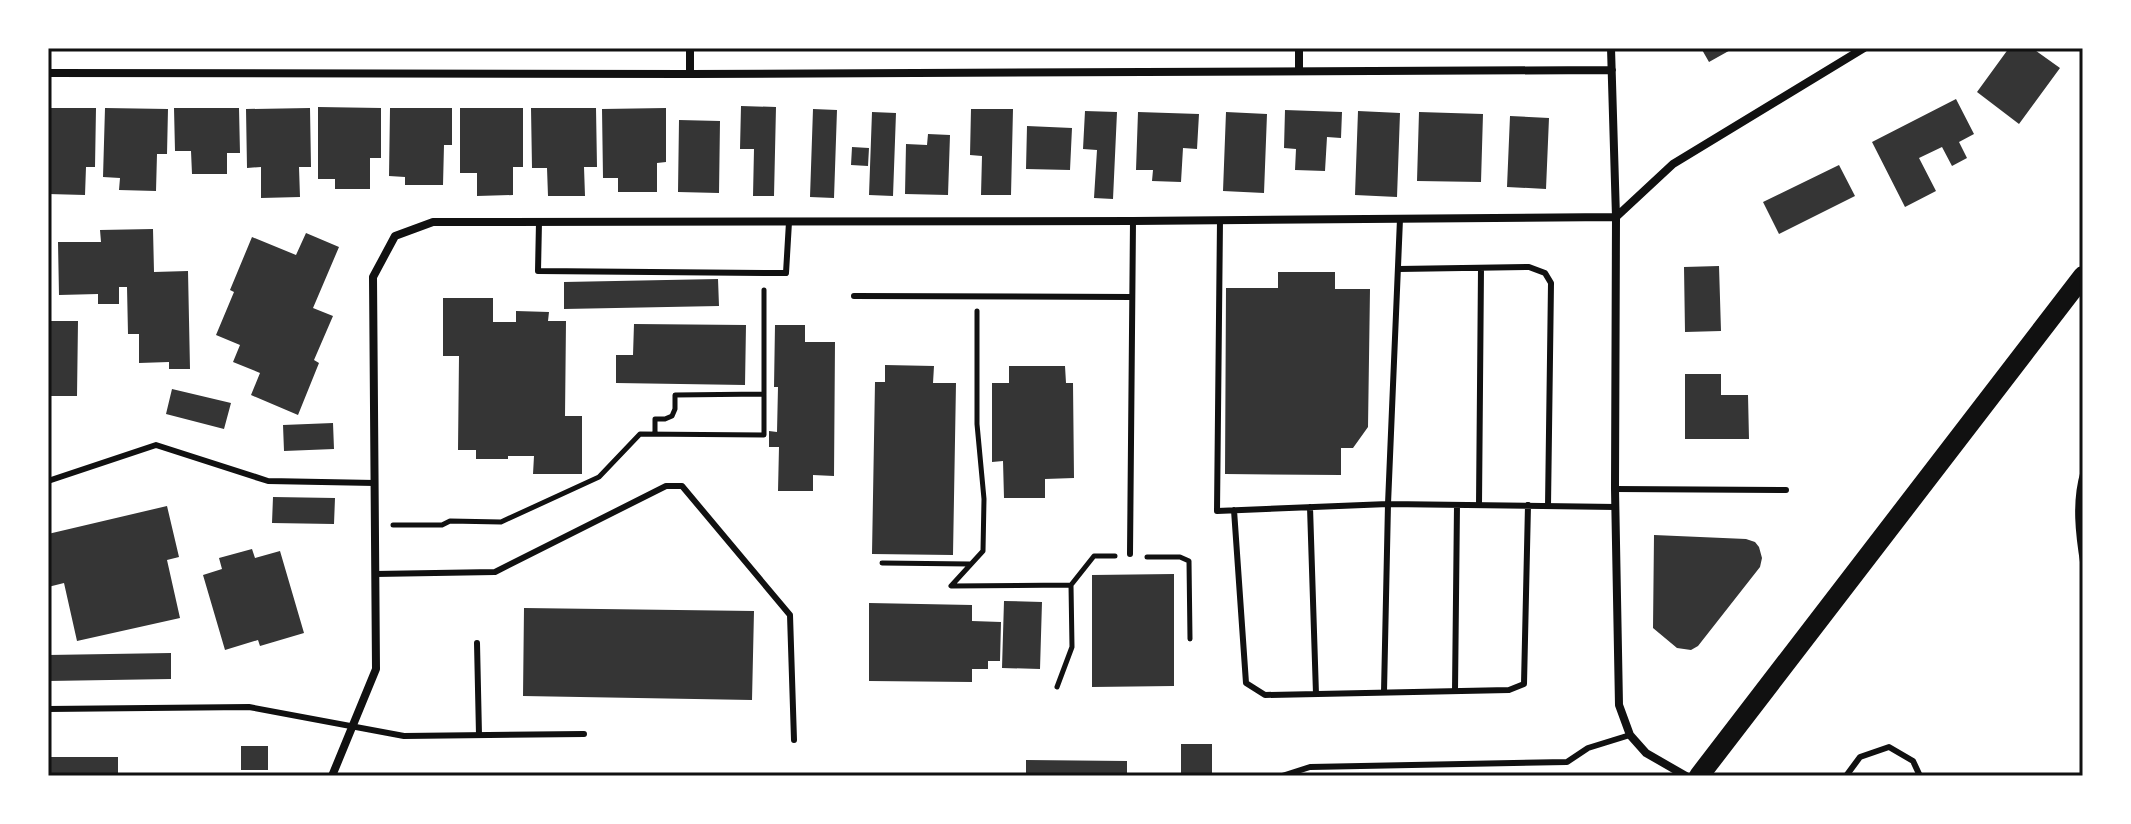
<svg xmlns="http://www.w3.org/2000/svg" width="2131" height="824" viewBox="0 0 2131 824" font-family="Merriweather,serif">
  <rect width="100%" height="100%" fill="#fff"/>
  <path fill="#353535" d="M1701 48H1734L1709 62Z
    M2009 48H2032L2060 68 2019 124 1977 92Z
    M1956 99 1974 134 1959 142 1967 158 1952 166 1942 147 1919 158 1936 191 1905 207 1872 142Z
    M741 106 776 107 774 196H753L754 149H740Z
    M318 107 381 108V158H370V189H335V179H318Z
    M48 108H96L95 167H86L85 195 48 194Z
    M105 108 168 109 167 154H157L156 191 119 190 120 178 103 177Z
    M174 108H239L240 153H227V174H192L191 151H175Z
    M310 108 311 167H299L300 197 261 198V167L247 168 246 109Z
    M390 108H452V145H444L443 185H405V177L389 176Z
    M460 108H523V167H513V195L477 196V173H460Z
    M531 108H596L597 167H584L585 196H548L547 168H532Z
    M666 108V162L657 163V192H618V178H603L602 109Z
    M813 109 837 110 834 198 810 197Z
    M971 109H1013L1011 195H981L982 156 970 155Z
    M1285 110 1342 112 1341 138 1327 137 1325 171 1295 170 1296 149 1284 148Z
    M1085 111 1117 112 1113 199 1094 198 1097 150 1083 149Z
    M1358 111 1400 113 1397 197 1355 195Z
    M872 112 896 113 893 196 869 195Z
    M1138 112 1199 114 1197 149 1183 148 1181 182 1152 181 1153 170H1136Z
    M1226 112 1267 114 1264 193 1223 191Z
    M1419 112 1483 114 1481 182 1417 181Z
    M1510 116 1549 118 1546 189 1507 187Z
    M679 120 720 121 719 193 678 192Z
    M1027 126 1072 128 1070 170 1026 169Z
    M928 134 950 135 948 195 905 194 906 144 927 145Z
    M852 147 869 148 868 166 851 165Z
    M1839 165 1855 196 1779 234 1763 202Z
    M153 229 154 272 188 271 190 369H169V362L139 363V334H128L127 287H119V304H98V294L59 295 58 242H101L100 230Z
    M306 233 339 247 313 308 333 316 314 360 319 363 298 415 251 395 260 373 233 362 240 345 216 335 234 292 230 290 252 237 296 255Z
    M1719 266 1721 331 1685 332 1684 267Z
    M1278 272H1335V289H1370L1368 427 1353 448H1341V475L1225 474 1226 288H1278Z
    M718 279 719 306 564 309V282Z
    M443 298H493V322H516V311L549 312 548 321H566L565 416H582V474H533L534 456H508V459H476V450H458L459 356H443Z
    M48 321H78L77 396H48Z
    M634 324 746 325 745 385 616 383V355H633Z
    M775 325H805V342H835L834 476 813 475V491H778L779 447H769V431L777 432 778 387H774Z
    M885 365 934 366 933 383H956L953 555 872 554 875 382H885Z
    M1009 366H1065L1066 383H1073L1074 478 1045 479V498H1004L1003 461 992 462V383H1009Z
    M1685 374H1721V395H1748L1749 439H1685Z
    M172 389 231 403 224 429 166 414Z
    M333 423 334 449 284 451 283 425Z
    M273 497 335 498 334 524 272 523Z
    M167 506 179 557 167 560 180 618 77 641 64 583 48 587V534Z
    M1654 535 1746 539 1755 542 1759 547 1762 558 1760 567 1698 646 1691 650 1677 648 1653 628Z
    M252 549 255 558 280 551 304 633 260 646 258 640 225 650 203 575 222 569 219 558Z
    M1174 574V686L1092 687V575Z
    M1004 601 1042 602 1040 669 1002 668Z
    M869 603 972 605V621L1001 622 1000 661H988V669H972V682L869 681Z
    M524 608 754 611 752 700 523 696Z
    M171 653V679L48 681V655Z
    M1181 744H1212V776H1181Z
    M241 746H268V770H241Z
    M48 757H118V776H48Z
    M1026 760 1127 761V776H1026Z"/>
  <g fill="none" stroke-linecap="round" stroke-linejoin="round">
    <path stroke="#111" stroke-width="5" d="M977 311V424L984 499 983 551 951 586 1071 585 1094 556H1115
      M655 434V419H665L672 416 675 409V395L764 394
      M2083 472C2074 502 2078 535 2083 565
      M393 525H442L450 521 501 522 599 477 640 434 764 435V290
      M1147 557H1180L1189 561 1190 639
      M882 563 970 564
      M1057 687 1072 647 1071 585"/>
    <path stroke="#111" stroke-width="6" d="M1220 220 1217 511 1388 504 1616 507
      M539 222 538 271 764 273H786L789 222
      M1399 269 1529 267 1545 273 1551 283 1548 506
      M854 296 1132 297
      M48 481 156 445 268 481 375 483
      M1615 489 1786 490
      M1479 505 1481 268
      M1310 507 1316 694
      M1234 510 1246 683 1265 695 1509 690 1524 684 1528 505
      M1130 554 1133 221
      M375 574 495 572 666 486H682L790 615 794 740
      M477 643 479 735
      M1455 691 1457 505
      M1384 692 1388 504 1400 219
      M48 709 249 707 404 736 584 734
      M1282 776 1310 767 1567 762 1588 748 1630 735
      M1846 776 1860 757 1889 747 1913 761 1920 776"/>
    <path stroke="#111" stroke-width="8" d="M690 48V74
      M1299 48V71
      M1611 48 1616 217 1615 489 1619 705 1630 735 1646 753 1686 776
      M48 73 690 74 1612 70
      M1616 217 1673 164 1864 48
      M332 776 376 669 373 277 395 236 433 222 1133 221 1616 217"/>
    <path stroke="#111" stroke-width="20" d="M1699 776 2083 276"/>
  </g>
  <rect width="2131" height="824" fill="none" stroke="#ffffff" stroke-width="100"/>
  <rect x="50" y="50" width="2031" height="724" fill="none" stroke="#111" stroke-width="3"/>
</svg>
